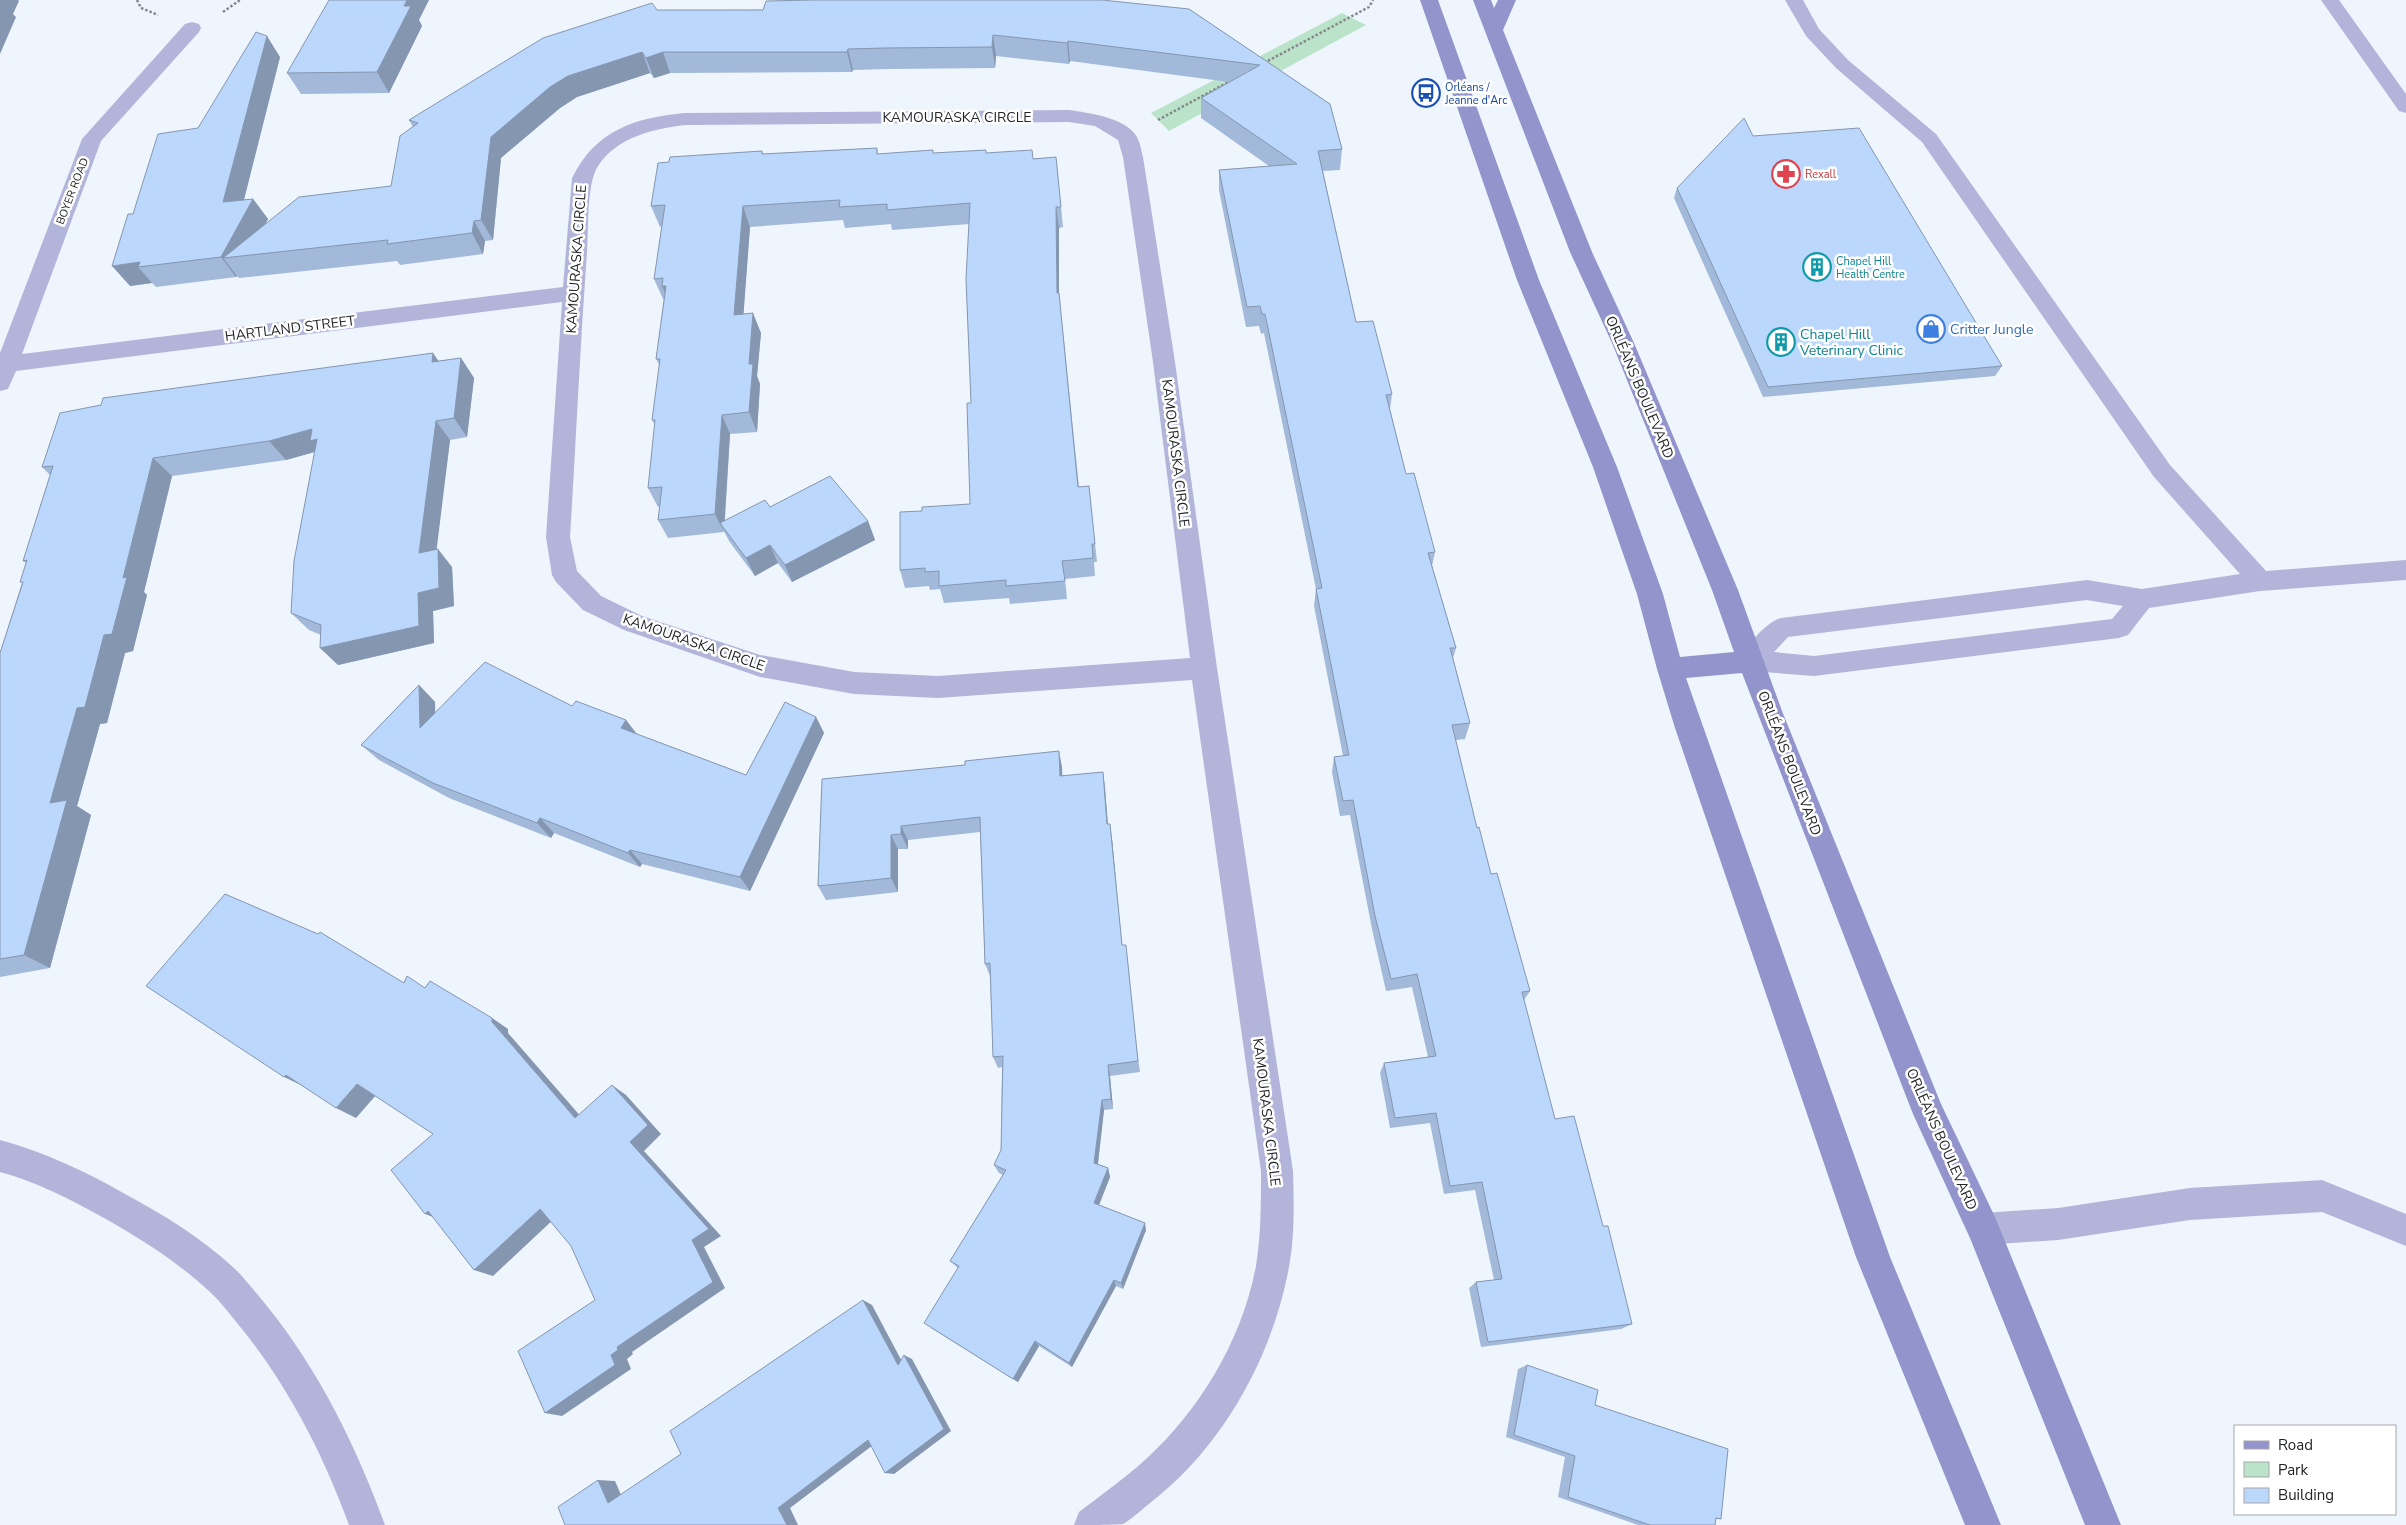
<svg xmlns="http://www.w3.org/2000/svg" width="2406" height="1525" viewBox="0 0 2406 1525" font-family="'Nunito Sans',sans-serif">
  <rect width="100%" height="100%" fill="#eff5fd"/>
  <path fill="#bbe3c9" d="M1342 13 1366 25 1169 131 1151 113Z"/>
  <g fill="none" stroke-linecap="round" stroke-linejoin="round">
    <path stroke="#84888d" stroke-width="2.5" stroke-dasharray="2.5 2" stroke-linecap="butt" d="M137 0 141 8 158 15
      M223 12 240 0
      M1264 63 1369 7 1373 0
      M1158 120 1232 80"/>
    <path fill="#b2b4da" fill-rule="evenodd" d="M1785 0H1803L1819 29 1848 60 1936 134 2170 465 2266 571 2406 560V580L2260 591 2149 608 2128 635 2119 638 1814 676 1751 671 1742 668 1738 661C1746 646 1765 623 1781 618L2087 580 2142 589 2240 574 2154 477 1922 142 1836 68 1806 36ZM2087 600 2123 606 2112 619 1814 656 1774 652 1788 637Z
      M2321 0H2339L2406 94V113L2399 111Z
      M2322 1180 2406 1214V1246L2322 1212 2190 1220 2058 1240 1983 1245 1972 1240 1967 1229 1972 1218 1983 1213 2058 1208 2190 1188Z"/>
    <path fill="#b2b4da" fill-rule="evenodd" d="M192 22 199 24 201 28 199 32 101 141 22 354 563 287 572 178C596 130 634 118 685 113L1069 110C1089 113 1122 117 1135 134 1140 140 1141 150 1143 157L1175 362 1217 668 1293 1171C1294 1206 1295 1242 1287 1277 1269 1363 1220 1449 1150 1503 1141 1510 1132 1519 1123 1524 1114 1525 1085 1525 1074 1525L1079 1512C1101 1495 1124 1479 1145 1460 1200 1410 1242 1340 1256 1266 1261 1235 1261 1203 1261 1171L1192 680 938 698 854 694 760 677 624 630 583 610 556 582 552 575 546 537 562 302 16 371 8 389 0 391V353L82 139 185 24ZM1069 122 1095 126 1118 140 1123 157 1153 362 1190 658 938 676 854 672 760 655 642 616 601 596 577 571 570 537C576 442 580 347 587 252 589 228 586 185 598 166 617 137 653 129 685 125Z"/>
    <path fill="#b2b4da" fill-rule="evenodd" d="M0 1140C44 1152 85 1171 125 1194 164 1215 202 1238 235 1269 246 1280 256 1293 267 1306 320 1372 356 1446 385 1525H349C323 1454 289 1388 242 1329 232 1317 222 1303 210 1292 178 1262 141 1239 104 1218 70 1199 37 1182 0 1172Z"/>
    <path fill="#9394cb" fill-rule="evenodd" d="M1420 0H1438L1539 280 1617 467 1663 594 1680 657 1734 652 1712 590 1612 343 1570 252 1473 0H1491L1494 8 1498 0H1516L1503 30 1592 252 1634 343 1738 590 1782 711 1941 1104 1995 1217 2121 1525H2085L1970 1238 1913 1114 1742 673 1686 678 1890 1257 2001 1525H1965L1856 1257 1675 728 1657 669 1637 594 1593 467 1517 280Z"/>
  </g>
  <path fill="#a2b9d9" d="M1189 9 1330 104 1342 149 1340 170 1323 171 1356 322 1392 394 1390 409 1406 474 1435 552 1432 566 1456 648 1453 658 1470 723 1465 739 1456 740 1477 828 1491 874 1530 991 1524 1000 1555 1119 1603 1226 1632 1324 1621 1329 1481 1347 1469 1288 1476 1282 1494 1280 1475 1190 1444 1194 1430 1123 1390 1128 1380 1073 1384 1063 1428 1057 1412 987 1386 991 1372 929 1350 815 1340 816 1332 772 1334 757 1343 756 1314 606 1316 589 1264 333 1261 334 1259 326 1246 327 1219 190V170L1269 166 1201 118V98L1229 82 1070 61 1069 64 996 56 995 68 889 69 853 70 852 72 670 73 654 78 650 73 577 97 560 108 501 158 493 240 485 241 483 254 400 265 397 261 239 278 237 276 236 277 156 287 152 283 130 286 133 214 198 128 280 57 244 200 253 199 268 219 266 223 391 186 413 127 409 120 657 10Z
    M419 20 422 26 389 93 301 94 287 73Z
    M1753 136 2002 366 1995 376 1763 397 1674 198 1677 188Z
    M877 148 878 154 987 153 1033 159 1056 157 1063 227 1059 228V293L1079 487 1089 486 1097 562H1094L1095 576 1065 579 1067 599 1010 604 1009 598 944 603 940 589 930 590 929 586 905 588 900 570 922 511 970 504 971 403 969 224 892 230 891 224 845 228 843 220 750 227 743 314 761 333 757 376 760 384 757 432 730 434 725 520 770 507 868 521 875 540 792 582 778 563 755 576 729 541 724 531V532L668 538 658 520 660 506 658 507 648 488 655 425 652 420 660 366 656 359 664 299H663L654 279 662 226 660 227 651 206 762 151 763 154Z
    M433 353 438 361 461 358 474 378 467 437 450 440 436 549 452 567 454 606 433 611 434 643 338 665 321 635 309 630 291 613 315 452 286 460 172 476 144 592 147 595 133 651 125 653 107 723 100 724 77 806 91 815 50 968 0 977V653L22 583 26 563 23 561 50 475 42 467Z
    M419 685 435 702V713L572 706 626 720 637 734 746 775 816 717 824 733 750 891 642 864 640 867 554 833 551 838 449 798 379 760 361 745Z
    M1062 767V776L1103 772 1108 824 1112 839 1122 945 1140 1072 1110 1076 1113 1109 1104 1110 1098 1164 1108 1168 1110 1177 1099 1205 1146 1230 1123 1289 1116 1286 1072 1367 1039 1346 1018 1382 931 1328 958 1268 950 1261 1003 1175 999 1173 994 1165 1001 1150 1002 1067 998 1068 993 1057 990 976 985 964 980 832 908 840V849H898V892L826 900 818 886 822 779Z
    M1527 1365 1595 1405 1721 1519H1716L1715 1525H1638L1558 1497 1565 1457 1506 1437 1518 1369Z"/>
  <path fill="#8496b0" d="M0 0H18L19 1 13 14 16 17 0 54Z
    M407 0H429L419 20 422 26 389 93 377 72Z
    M993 35 996 56 995 68 992 47Z
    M267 36 280 57 238 223 223 202Z
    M1068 41 1070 61 1069 64 1067 43Z
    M848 49 853 70 852 72 847 52Z
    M642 52 650 73 577 97 560 108 501 158 493 240 481 220 491 137 550 87 568 76Z
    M663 52 670 73 654 78 646 58Z
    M253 199 268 219 249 255 223 258 237 276 236 277 221 257Z
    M743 206 750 227 742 335 734 315Z
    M1056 207 1059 228V313L1057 293Z
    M474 221 485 241 483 254 472 233Z
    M140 262 138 267 152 283 130 286 112 266Z
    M662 286H666L671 306Z
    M753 313 761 333 757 376 760 384 757 432 749 412V364Z
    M433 353 446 372 432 362Z
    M461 358 474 378 467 437 454 418Z
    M722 415 730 434 724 528 720 523 724 532 715 514Z
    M436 421 450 440 434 571 419 553Z
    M312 429 328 448 286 460 269 441Z
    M153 458 172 476 144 592 147 595 133 651 125 653 107 723 100 724 77 806 91 815 50 968 24 955 50 803 77 708 104 635 123 578Z
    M868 521 875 540 792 582 785 565Z
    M770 545 778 563 755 576 746 558Z
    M438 549 452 567 454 606 433 611 434 643 338 665 320 648Z
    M419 685 435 702 436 744 420 728Z
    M816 717 824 733 750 891 740 877Z
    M626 720 638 736 621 728Z
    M1059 751 1062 767 1063 792 1060 776Z
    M1103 772 1105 787 1109 839 1107 824Z
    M540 818 554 833 551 838 537 823Z
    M1110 824 1112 839 1123 958 1122 945Z
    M901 826 908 840V849L901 834Z
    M891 835 898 849V892L891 878Z
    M630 850 642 864 640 867 628 853Z
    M492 1018 508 1029V1033L590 1127 575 1118 492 1022Z
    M1108 1065 1110 1076 1113 1109 1111 1099Z
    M286 1075 305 1087 284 1077Z
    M357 1084 377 1094 356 1118 336 1108Z
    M612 1085 626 1095 661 1134 644 1151 721 1236 704 1247 725 1288 632 1352 633 1354 627 1359 631 1369 562 1416 545 1413 611 1355 617 1347 630 1142Z
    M1102 1100 1104 1110 1097 1171 1094 1163Z
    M1108 1168 1110 1177 1097 1210 1094 1203Z
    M540 1209 556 1217 493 1276 474 1270Z
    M428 1211 444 1221 425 1214Z
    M1145 1223 1146 1230 1123 1289 1121 1283Z
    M1114 1280 1116 1286 1072 1367 1069 1363Z
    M863 1300 872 1305 906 1369 898 1365Z
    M1035 1341 1039 1346 1018 1382 1013 1379Z
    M904 1355 912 1359 951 1431 894 1474 885 1473Z
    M868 1440 877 1442 790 1508 798 1525H787L778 1508Z
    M598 1480 615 1481 625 1504 608 1503Z"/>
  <path fill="#bcd7fc" stroke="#8496b0" d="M329 0H407L404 6H411L377 72 287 73Z
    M814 0H1102L1189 9 1330 104 1342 149 1318 151 1356 322 1373 321 1392 394 1386 395 1406 474 1414 473 1435 552 1428 553 1456 648H1450L1470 723 1452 725 1477 828 1479 827 1491 874 1497 873 1530 991 1522 992 1555 1119 1574 1116 1603 1226H1608L1632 1324 1488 1342 1476 1282 1502 1279 1482 1182 1450 1186 1436 1113 1395 1118 1384 1063 1436 1056 1417 974 1391 979 1375 916 1353 800 1343 801 1334 757 1349 755 1316 589 1322 588 1265 314H1262L1260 306 1247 307 1219 170 1297 164 1201 98 1260 65 1068 41 1067 43 993 35 992 47 885 48 848 49 847 52H663L646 58 642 52 568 76 550 87 491 137 481 220 474 221 472 233 387 244 388 240 223 258 299 197 391 186 400 136 418 123 409 120 543 38 652 3 657 10H763L766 1Z
    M256 32 267 36 223 202 253 199 221 257 138 267 140 262 112 266 128 214H133L158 134 198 128Z
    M1744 118 1753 136 1859 128 2002 366 1768 387 1677 188Z
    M877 148V154L933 150V153L986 150V153L1032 150 1033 159 1056 157 1061 207H1056L1057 293H1059L1078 487 1089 486 1095 544H1092L1093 558 1062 561 1065 581 1006 586V580L939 586V571L925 572V568L900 570V512L922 511V507L970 504 967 403H971L966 279 970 203 887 210V204L839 207 840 200 743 206 734 315 753 313 749 364H753L749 412 722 415 715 514 658 520 662 487 648 488 655 420H652L660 359H656L666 286H662L663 278 654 279 665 205 651 206 658 163 669 162 670 157 762 151V154Z
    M433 353 432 362 461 358 454 418 436 421 419 553 438 549 439 588 418 593 419 626 320 648 321 625 291 613 294 561 317 439 310 441 312 429 269 441 153 458 123 578 127 577 112 634 104 635 85 707 77 708 50 803 67 800 24 955 0 959V653L23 582H20L27 560 23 561 53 466 42 467 60 413 101 405 103 398Z
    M830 476 868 521 785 565 770 545 746 558 720 523 765 500 770 507Z
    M485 662 572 706 576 701 626 720 621 728 746 775 785 702 816 717 740 877 630 850 628 853 540 818 537 823 433 783 361 745 419 685 420 728Z
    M1059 751 1060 776 1103 772 1107 824H1110L1122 945H1126L1138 1061 1108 1065 1111 1099 1102 1100 1094 1163 1108 1168 1094 1203 1145 1223 1121 1283 1114 1280 1069 1363 1035 1341 1013 1379 924 1323 959 1266 950 1261 1006 1170 994 1165 1001 1150 1003 1056 993 1057 990 963 985 964 980 817 901 826V834L891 835V878L818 886 822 779 965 765V761Z
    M225 894 318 934 320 932 404 983 407 976 425 988 430 981 492 1018V1022L575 1118 612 1085 648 1125 630 1142 709 1229 692 1240 713 1282 617 1347 618 1350 611 1355 615 1365 545 1413 518 1351 595 1300 571 1246 540 1209 474 1270 428 1211 425 1214 391 1170 433 1134 357 1084 336 1108 286 1075 284 1077 146 986Z
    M863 1300 898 1365 904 1355 944 1429 885 1473 868 1440 778 1508 787 1525H565L558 1507 598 1480 608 1503 681 1454 670 1431Z
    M1527 1365 1598 1390 1595 1405 1728 1449 1721 1519 1716 1518 1715 1525H1650L1568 1497 1575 1456 1514 1435Z"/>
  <defs>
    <symbol id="bus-ring" viewBox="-11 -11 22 22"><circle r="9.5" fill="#fff" stroke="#1a4fb4" stroke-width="1.5"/><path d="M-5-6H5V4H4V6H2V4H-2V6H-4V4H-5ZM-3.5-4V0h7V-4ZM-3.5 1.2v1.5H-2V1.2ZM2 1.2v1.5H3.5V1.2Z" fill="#1a4fb4"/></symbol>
    <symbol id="pharmacy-ring" viewBox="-11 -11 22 22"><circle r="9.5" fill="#fff" stroke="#e0444e" stroke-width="1.5"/><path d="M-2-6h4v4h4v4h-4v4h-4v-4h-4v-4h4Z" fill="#e0444e"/></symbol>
    <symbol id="building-ring" viewBox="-11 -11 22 22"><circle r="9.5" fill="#fff" stroke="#0f9aa8" stroke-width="1.5"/><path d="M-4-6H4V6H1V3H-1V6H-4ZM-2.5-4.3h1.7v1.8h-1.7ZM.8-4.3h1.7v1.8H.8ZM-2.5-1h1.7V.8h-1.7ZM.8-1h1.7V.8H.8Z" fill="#0f9aa8"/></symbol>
    <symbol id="shop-ring" viewBox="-11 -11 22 22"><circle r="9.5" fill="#fff" stroke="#3f7fe0" stroke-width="1.5"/><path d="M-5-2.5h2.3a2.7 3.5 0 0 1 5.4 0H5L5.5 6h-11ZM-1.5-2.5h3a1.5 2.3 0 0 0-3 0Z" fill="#3f7fe0"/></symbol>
  </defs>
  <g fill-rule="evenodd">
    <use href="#bus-ring" x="1410" y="77" width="32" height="32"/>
    <use href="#pharmacy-ring" x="1770" y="158" width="32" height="32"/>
    <use href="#building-ring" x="1801" y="251" width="32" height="32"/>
    <use href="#shop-ring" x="1915" y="313" width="32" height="32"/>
    <use href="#building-ring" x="1765" y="326" width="32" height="32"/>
  </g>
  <g text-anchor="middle" stroke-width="5" stroke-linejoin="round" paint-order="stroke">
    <g font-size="11" fill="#164399" stroke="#fff" text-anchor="start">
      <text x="1445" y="91">Orléans /<tspan x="1445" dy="13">Jeanne d'Arc</tspan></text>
    </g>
    <g font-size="11" fill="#be3a42" stroke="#fff" text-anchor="start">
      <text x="1805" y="178">Rexall</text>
    </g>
    <g font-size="11" fill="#232527" stroke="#fff">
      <text transform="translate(72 191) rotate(-69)" y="4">BOYER ROAD</text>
    </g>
    <g font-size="11" fill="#0d838f" stroke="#fff" text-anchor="start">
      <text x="1836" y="265">Chapel Hill<tspan x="1836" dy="13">Health Centre</tspan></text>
    </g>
    <g font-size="14" fill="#232527" stroke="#fff">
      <text x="957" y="122">KAMOURASKA CIRCLE</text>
      <text transform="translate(576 259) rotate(-86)" y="5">KAMOURASKA CIRCLE</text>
      <text transform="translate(290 328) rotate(-7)" y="5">HARTLAND STREET</text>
      <text transform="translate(1640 387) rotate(67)" y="5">ORLÉANS BOULEVARD</text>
      <text transform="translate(1176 453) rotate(83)" y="5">KAMOURASKA CIRCLE</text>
      <text transform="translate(694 642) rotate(19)" y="5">KAMOURASKA CIRCLE</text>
      <text transform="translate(1790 763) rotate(69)" y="5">ORLÉANS BOULEVARD</text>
      <text transform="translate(1267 1112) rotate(83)" y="5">KAMOURASKA CIRCLE</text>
      <text transform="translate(1942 1139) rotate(66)" y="5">ORLÉANS BOULEVARD</text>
    </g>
    <g font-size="14" fill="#366cbe" stroke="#fff" text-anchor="start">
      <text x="1950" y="334">Critter Jungle</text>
    </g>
    <g font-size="14" fill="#0d838f" stroke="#fff" text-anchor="start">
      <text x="1800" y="339">Chapel Hill<tspan x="1800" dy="16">Veterinary Clinic</tspan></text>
    </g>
  </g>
  <rect x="2234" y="1425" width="162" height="90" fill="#ffffff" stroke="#a7a8a9"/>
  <rect x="2244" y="1441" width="25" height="8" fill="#9394cb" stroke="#a7a8a9"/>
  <text x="2278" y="1450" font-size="15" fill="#232527">Road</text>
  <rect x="2244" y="1462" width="25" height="15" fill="#bbe3c9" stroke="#a7a8a9"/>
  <text x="2278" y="1475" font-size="15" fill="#232527">Park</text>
  <rect x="2244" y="1488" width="25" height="15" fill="#bcd7fc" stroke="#a7a8a9"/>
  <text x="2278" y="1500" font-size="15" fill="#232527">Building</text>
</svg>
